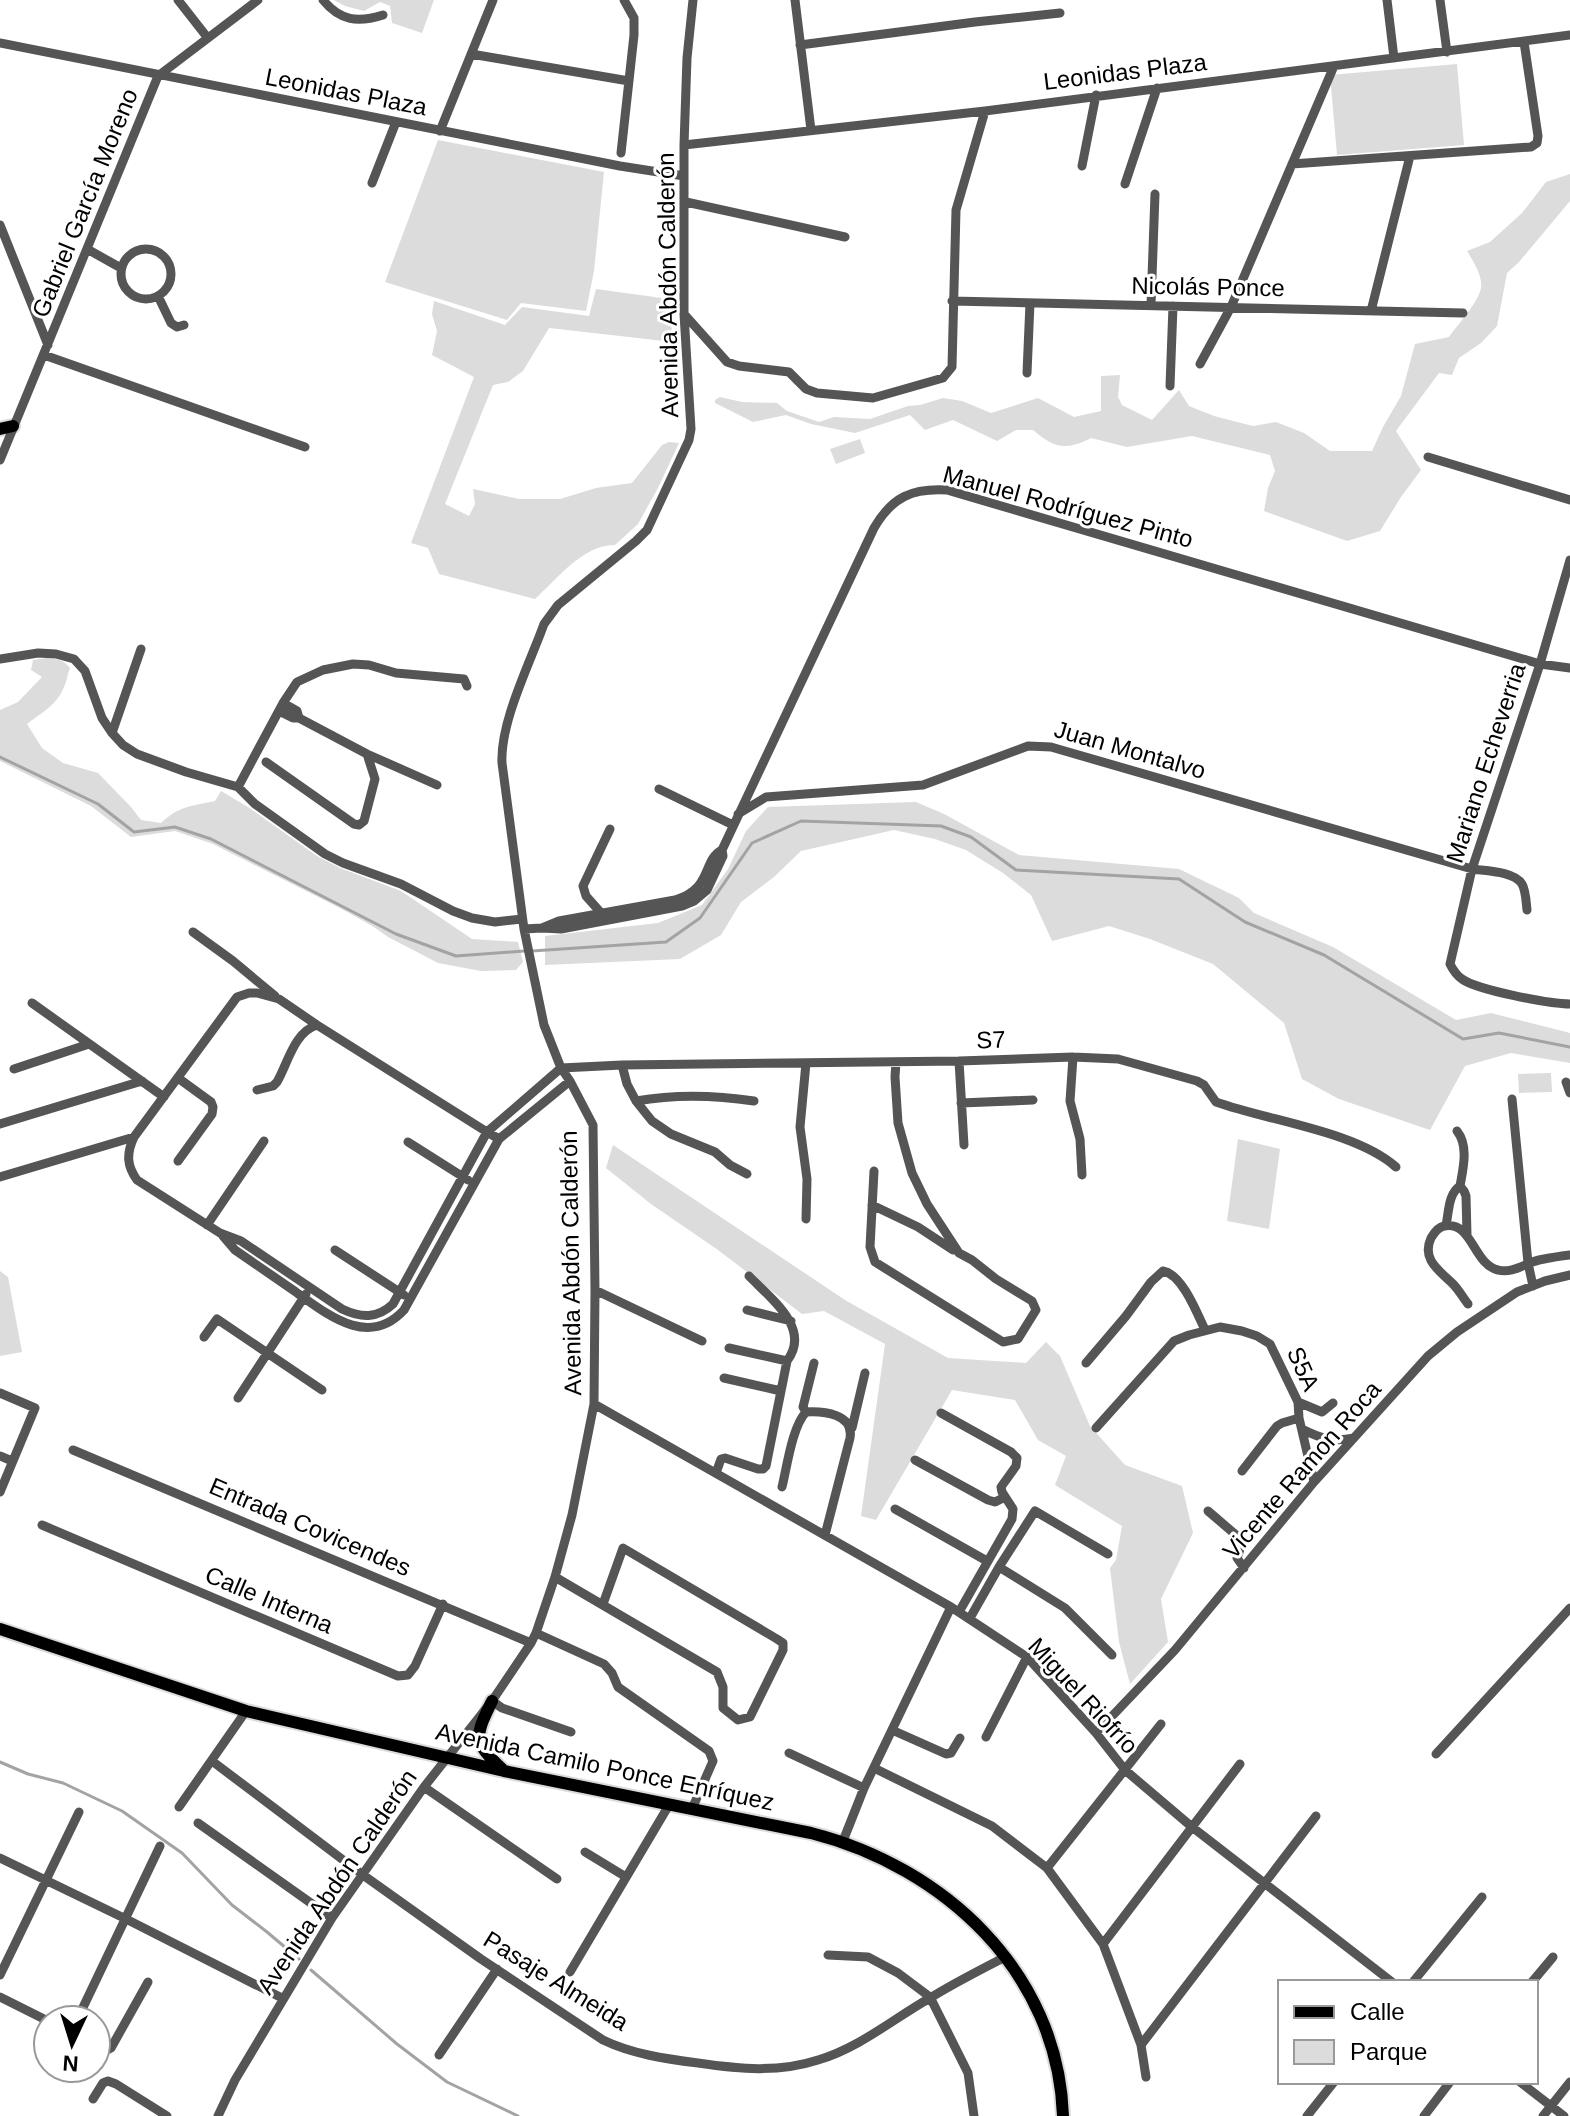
<svg xmlns="http://www.w3.org/2000/svg" width="1570" height="2116" viewBox="0 0 1570 2116" font-family="Arial,sans-serif">
  <rect width="100%" height="100%" fill="#fff"/>
  <path fill="#dcdcdc" d="M334 0H434L422 33 392 23 390 6 380 2 364 11 345 6Z
    M1457 64 1464 145 1337 155 1330 75Z
    M438 140 604 172 594 271 586 311 521 303 507 320 385 282Z
    M1570 174V201L1519 262 1507 273 1497 326 1481 343 1459 358 1452 375 1439 373 1396 431 1421 470 1401 497 1380 531 1347 541 1264 511 1268 488 1275 471 1270 455 1192 436 1127 447 1091 438C1066 451 1054 448 1033 430H1016L997 441 953 420 925 430 910 415 855 433 811 424 786 415 753 422 715 403V400L720 397 742 402 777 403 787 411 819 422 834 417 870 419 908 406 920 405 943 398 962 401 991 413 1038 398 1074 417 1101 411V376L1120 375 1118 397 1122 405 1152 420 1179 390 1189 406 1214 416 1253 426 1276 422 1304 433 1330 451H1372L1383 427 1401 396 1415 344 1449 337C1458 324 1478 303 1481 288 1483 276 1473 261 1467 251L1490 242 1522 213 1546 182Z
    M596 289 669 299 673 342 549 328 523 371 508 382 493 385 445 504 469 516 475 504 473 489 519 499H560L596 488 632 483 662 445 669 442 679 443 658 488 638 524 615 545C584 544 557 579 535 599L439 574 428 548 411 543 474 377 432 355 437 331 432 314 434 301 505 325 522 307 589 316Z
    M860 439 865 453 836 464 830 449Z
    M46 658C57 659 63 659 70 668 67 675 67 681 64 687 57 705 41 713 27 724L42 748 63 763 98 773 131 807 141 820 161 823C179 806 191 806 215 801L221 791 248 807 317 856 340 868 401 891 472 939 518 942 523 962 516 970 481 971 438 963 388 937 374 927 340 908 213 844 175 831 131 837 91 806 0 761V710L18 702 42 677 31 670 33 660Z
    M916 802 944 814 1019 855 1179 869 1239 898 1254 913 1333 947 1456 1020 1491 1013 1570 1033V1063L1511 1053 1465 1066 1430 1130 1339 1099 1302 1079 1284 1023 1213 964 1150 939 1109 926 1052 941 1031 895 1003 873 966 850 935 839 894 830 801 851 774 877 741 902 721 935 680 959 545 965V936L658 923 702 905 728 869 746 831 768 807Z
    M1551 1073 1552 1092 1519 1093 1518 1074Z
    M1238 1139 1280 1149 1269 1229 1227 1221Z
    M613 1145 845 1300 948 1358 1026 1363 1046 1342 1060 1356 1090 1426 1125 1465 1182 1486 1193 1533 1161 1599 1168 1642 1130 1684 1119 1642 1110 1568 1116 1560 1122 1526 1055 1485 1066 1456 1038 1440 1015 1400 952 1390 876 1520 861 1516 885 1344 824 1311 802 1314 718 1250 651 1204 606 1168Z
    M0 1271 8 1277 22 1352 0 1356Z"/>
  <g fill="none" stroke-linecap="round" stroke-linejoin="round">
    <path stroke="#a3a3a3" stroke-width="3" d="M0 757 98 804 134 832 175 827 211 839 396 934 456 956 524 951
      M532 951 666 942 700 918 752 843 801 821 941 826 971 837 1016 870 1179 879 1245 922 1324 955 1463 1039 1499 1033 1570 1047
      M0 1762 28 1774 63 1783 122 1811 182 1853 232 1905 267 1932 299 1959
      M311 1970 397 2044 447 2082 518 2116"/>
    <defs>
      <path id="major" d="M0 429 13 426
        M0 1629 246 1711 504 1771 811 1833C944 1867 1058 1972 1063 2116
        M492 1701C475 1736 472 1741 502 1769"/>
    </defs>
    <use href="#major" stroke="#dbdbdb" stroke-width="16"/>
    <path stroke="#555" stroke-width="9" d="M178 0 207 37
      M323 0C340 21 358 23 383 15
      M795 0 811 130
      M1387 0 1394 58
      M1440 0 1447 52
      M0 43 620 166 684 176
      M800 45 975 22 1060 13
      M471 54 629 81
      M440 131 493 0
      M684 145 985 111 1570 35
      M621 153 634 35V18L624 0
      M1292 164 1531 147 1537 143 1538 136 1524 42
      M1082 166 1096 95
      M372 183 396 122
      M1125 184 1157 88
      M686 202 845 237
      M0 225 48 345
      M87 249 121 268
      M121 274a25 25 0 1 1 50 0a25 25 0 1 1-50 0Z
      M158 296 171 323 177 327 184 325
      M952 301 1463 313
      M1151 305 1155 194
      M1371 311 1410 156
      M684 314 727 362 739 366 789 372 806 389 817 393 873 398 943 378 952 367 956 210 985 111
      M44 355 305 447
      M1200 364 1231 307 1334 66
      M1027 373 1030 303
      M1170 386 1173 306
      M1428 457 1570 500
      M0 460 158 76 258 0
      M1570 560 1540 664 1472 869 1450 964C1453 970 1456 975 1462 979 1477 990 1550 1004 1570 1004
      M0 659 38 653 56 654 74 659 85 671 102 718 112 733 123 745 137 754 186 772 238 787 255 804 325 854 343 863 401 884 453 911 472 918 495 922 522 919
      M283 703 297 711 299 718
      M112 733 141 649
      M367 754 437 785
      M266 762 354 824 359 825 364 821 375 779 367 754 299 718H293L279 711
      M238 787 283 703 297 682 323 670 353 664 369 665 396 673 464 679 467 686
      M659 789 733 825
      M738 814 766 797 923 785 1028 746 1051 747 1472 869C1485 871 1514 871 1522 884 1526 891 1526 902 1527 910
      M602 914 586 896 583 886 610 829
      M542 928 559 921 675 900C713 889 702 860 722 850L874 528C892 497 912 488 947 490L1540 664 1570 668
      M524 929 542 928 561 929 682 906 694 901 707 890 723 856 722 850
      M193 932 233 961 275 996
      M32 1003 164 1097
      M1073 1057 1070 1101 1080 1139 1082 1175
      M959 1061 964 1145
      M622 1065 627 1084 636 1101 652 1121 671 1134 715 1152 730 1165 747 1174
      M561 1068 622 1065 959 1061 1073 1057 1118 1059 1197 1081 1204 1085 1216 1102C1269 1121 1355 1131 1396 1167
      M14 1069 89 1044
      M178 1078 211 1102 213 1107 212 1114 178 1161
      M1566 1082 1570 1093
      M257 1090 273 1086 277 1082C288 1063 294 1032 317 1025
      M1512 1099 1528 1263 1533 1286
      M636 1101C676 1094 714 1095 754 1101
      M961 1103 1033 1100
      M0 1124 142 1081
      M1457 1131C1469 1146 1463 1169 1460 1186L1464 1191 1466 1196 1467 1235
      M499 1139 487 1132 317 1025 279 999 257 993H249L237 997 134 1137C126 1154 127 1166 137 1180L220 1233 241 1241 342 1309C361 1318 377 1319 393 1304L487 1132 561 1068
      M408 1142 468 1180
      M874 1171 870 1247 875 1262 1003 1342 1018 1339 1036 1310 1032 1301 996 1279 972 1260 959 1253 927 1204 912 1173 898 1123 895 1077 896 1062
      M0 1177 134 1137
      M872 1205 918 1227 953 1250
      M806 1219 807 1179 800 1127 806 1063
      M207 1225 264 1141
      M1446 1225C1449 1212 1448 1194 1460 1186
      M223 1236 235 1250C255 1264 274 1277 293 1290 327 1314 368 1349 404 1310L499 1139 570 1081
      M335 1250 404 1295
      M595 1290 702 1341
      M1468 1304C1463 1298 1459 1290 1453 1284 1440 1271 1421 1260 1431 1238 1434 1233 1438 1227 1444 1226 1472 1220 1473 1264 1498 1270 1512 1274 1526 1263 1539 1260 1549 1258 1560 1256 1570 1255
      M747 1310 791 1321
      M204 1337 217 1319 322 1390
      M729 1348 787 1361C812 1328 770 1298 749 1276
      M1086 1363 1126 1316 1151 1282 1163 1271C1182 1274 1197 1313 1205 1330
      M724 1378 781 1391
      M0 1393 35 1408 0 1492
      M238 1398 306 1294
      M1298 1402 1322 1412 1333 1403
      M594 1404 951 1607 1027 1657 1096 1733 1125 1770 1192 1827 1392 1982
      M806 1412 803 1407 814 1363
      M941 1413 1011 1452 1017 1458 1016 1466 1001 1487 1002 1492 1013 1509 1012 1519 959 1612
      M852 1428 865 1373
      M1096 1428 1174 1341 1189 1335 1220 1327 1242 1331 1257 1336 1270 1344 1298 1402 1299 1418 1314 1482
      M1302 1429C1321 1439 1334 1442 1354 1438
      M73 1450 531 1643
      M0 1456 12 1461
      M915 1460 988 1500 995 1502 1005 1497
      M1242 1471 1277 1426 1282 1423 1299 1418
      M716 1473 721 1459 725 1458 758 1469H763L766 1466 787 1361
      M782 1487C787 1467 792 1427 806 1412 824 1411 854 1414 850 1438L825 1535
      M895 1509 987 1561
      M1208 1511 1243 1541 1237 1558 1244 1568
      M42 1525 398 1676 408 1675 415 1666 443 1604
      M999 1567 1065 1608 1112 1655
      M555 1577 717 1672 723 1687V1708L738 1720 750 1717 783 1650V1643L777 1639 623 1548 603 1604
      M970 1618 999 1567 1035 1511 1108 1554
      M536 1633 604 1664 612 1673 618 1687 709 1751 713 1761 692 1809
      M492 1701 502 1708 571 1732
      M892 1730 946 1754 951 1753 960 1738
      M1096 1733 1175 1650 1314 1482 1428 1356 1457 1332 1517 1292 1545 1281 1570 1275
      M986 1737 1027 1657
      M789 1753 864 1788
      M1436 1754 1570 1608
      M212 1761 363 1875 481 1959 603 2040C632 2054 666 2059 698 2063 739 2069 778 2073 818 2060 859 2048 893 2019 930 1998 954 1983 980 1970 1005 1957
      M874 1768 992 1826 1047 1868 1103 1944 1141 2045 1146 2077
      M424 1787 557 1879
      M179 1807 246 1711
      M198 1823 332 1918
      M843 1841 864 1788 951 1607
      M585 1852 626 1877
      M0 1858 126 1919 282 1998
      M1047 1868 1161 1724
      M1103 1944 1240 1764
      M828 1955 868 1957 898 1973 930 1997 968 2073 974 2116
      M570 1972 669 1805
      M0 1975 79 1812
      M1413 1982 1482 1897
      M1532 1982 1553 1957
      M0 1997 48 2021
      M77 2020 160 1846
      M1141 2045 1316 1816
      M96 2047 105 2051 111 2048 148 1982
      M439 2055 497 1969
      M1520 2082 1564 2116
      M93 2099 103 2083 108 2081 116 2084 167 2116
      M218 2116 235 2080 332 1918 424 1787 492 1701 531 1643 536 1633 555 1577 572 1515 594 1404 595 1290 593 1125 570 1081 561 1068 544 1025 524 929 502 763C500 722 530 663 544 624L558 605 636 541 647 530 689 440 691 429 684 314V145L687 58 693 0
      M1307 2116 1334 2082
      M1424 2116 1450 2082
      M1543 2116 1570 2082"/>
    <use href="#major" stroke="#000" stroke-width="12"/>
  </g>
  <g text-anchor="middle" stroke-width="6" stroke-linejoin="round" paint-order="stroke">
    <g font-size="24" fill="#000" stroke="#fff">
      <text transform="translate(1125 72) rotate(-7)" y="8">Leonidas Plaza</text>
      <text transform="translate(346 92) rotate(11)" y="8">Leonidas Plaza</text>
      <text transform="translate(85 203) rotate(-68)" y="8">Gabriel García Moreno</text>
      <text transform="translate(668 285) rotate(-91)" y="8">Avenida Abdón Calderón</text>
      <text transform="translate(1208 287) rotate(1)" y="8">Nicolás Ponce</text>
      <text transform="translate(1068 507) rotate(15)" y="8">Manuel Rodríguez Pinto</text>
      <text transform="translate(1130 750) rotate(16)" y="8">Juan Montalvo</text>
      <text transform="translate(1486 763) rotate(-72)" y="8">Mariano Echeverria</text>
      <text transform="translate(991 1040) rotate(-2)" y="8">S7</text>
      <text transform="translate(571 1263) rotate(-91)" y="8">Avenida Abdón Calderón</text>
      <text transform="translate(1303 1369) rotate(66)" y="8">S5A</text>
      <text transform="translate(1302 1470) rotate(-49)" y="8">Vicente Ramon Roca</text>
      <text transform="translate(310 1527) rotate(23)" y="8">Entrada Covicendes</text>
      <text transform="translate(269 1600) rotate(23)" y="8">Calle Interna</text>
      <text transform="translate(1083 1696) rotate(47)" y="8">Miguel Riofrío</text>
      <text transform="translate(605 1767) rotate(12)" y="8">Avenida Camilo Ponce Enríquez</text>
      <text transform="translate(337 1882) rotate(-56)" y="8">Avenida Abdón Calderón</text>
      <text transform="translate(556 1981) rotate(32)" y="8">Pasaje Almeida</text>
    </g>
  </g>
  <rect x="1278" y="1980" width="260" height="104" fill="#ffffff" stroke="#999999" stroke-width="2"/>
  <rect x="1294" y="2006" width="40" height="12" fill="#000000" stroke="#999999" stroke-width="2"/>
  <text x="1350" y="2020" font-size="24" fill="#000000">Calle</text>
  <rect x="1294" y="2040" width="40" height="24" fill="#dcdcdc" stroke="#999999" stroke-width="2"/>
  <text x="1350" y="2060" font-size="24" fill="#000000">Parque</text>
  <g transform="translate(72 2044) rotate(184)"><circle r="38" fill="#ffffff" stroke="#999999" stroke-width="2"/>
  <path d="M0-6L14 30L0 20L-14 30Z" fill="#000000"/>
  <text y="-12" font-size="22" font-weight="bold" text-anchor="middle" fill="#000000">N</text>
  </g>
</svg>
